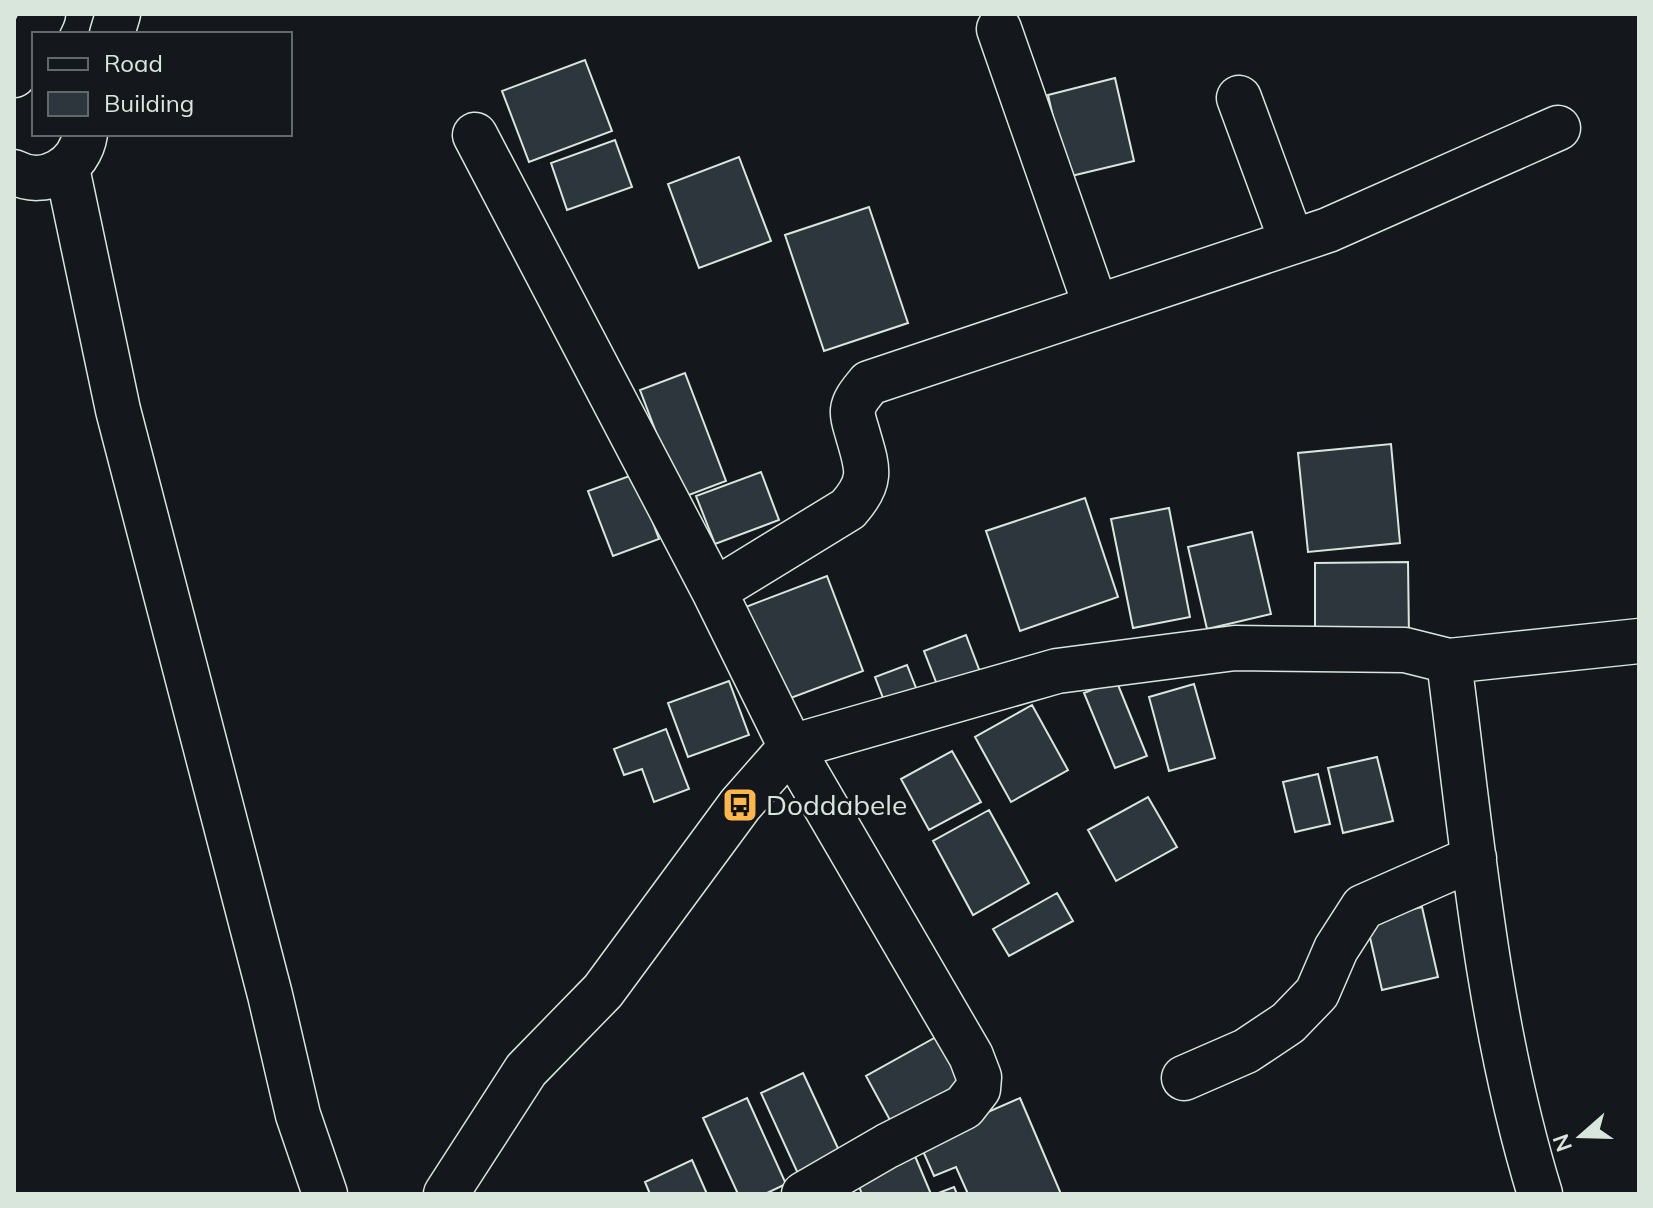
<svg xmlns="http://www.w3.org/2000/svg" width="1653" height="1208" viewBox="0 0 1653 1208" font-family="Mulish,sans-serif">
  <rect width="100%" height="100%" fill="#14181c"/>
  <path fill="#2c363c" stroke="#d8e6dc" stroke-width="2" d="M585 60 612 131 529 162 502 91Z
    M1115 78 1134 161 1067 177 1048 95Z
    M615 140 632 187 567 210 551 163Z
    M739 157 771 241 699 268 668 184Z
    M869 207 908 323 824 351 785 235Z
    M685 373 726 481 681 498 640 390Z
    M1391 444 1400 543 1308 552 1298 453Z
    M761 472 779 520 715 544 696 496Z
    M635 474 659 539 613 556 588 491Z
    M1085 498 1118 597 1020 631 986 531Z
    M1169 508 1190 617 1133 628 1111 519Z
    M1252 532 1271 614 1207 629 1188 547Z
    M1408 562 1409 638H1315V563Z
    M827 576 863 671 780 702 743 608Z
    M966 635 980 672 938 687 924 651Z
    M907 665 920 698 888 711 875 677Z
    M1116 680 1147 756 1115 768 1084 693Z
    M729 681 749 735 688 757 668 703Z
    M1194 684 1215 758 1169 771 1149 697Z
    M1032 705 1068 770 1011 802 975 737Z
    M666 729 689 789 654 802 642 769 624 775 614 749Z
    M952 751 981 802 929 830 901 779Z
    M1377 757 1393 821 1343 833 1328 768Z
    M1318 774 1330 824 1295 832 1283 782Z
    M1148 797 1177 847 1116 881 1088 830Z
    M989 810 1029 883 973 915 933 841Z
    M1057 893 1073 921 1009 956 993 929Z
    M1422 907 1438 977 1382 990 1366 920Z
    M936 1037 961 1083 891 1122 866 1076Z
    M803 1073 843 1159 800 1178 761 1093Z
    M747 1098 786 1184 765 1194H738L703 1118Z
    M1020 1098 1061 1194H968L956 1167 934 1176 919 1142Z
    M912 1149 931 1194H862L854 1174Z
    M692 1160 707 1194H650L645 1182Z
    M954 1187 957 1194H936Z"/>
  <g fill="none" stroke-linecap="round" stroke-linejoin="round">
    <defs>
      <path id="minor" d="M999 29 1096 307
        M112 34 118 14
        M14 75 43 14
        M1239 98 1292 242
        M475 135 714 591 791 747 971 1056 979 1077 978 1089 964 1107 887 1146 804 1194
        M67 168 118 410 270 995 298 1115 325 1194
        M14 172C45 189 80 167 85 134
        M714 591 848 509C873 481 868 469 858 435 856 427 852 418 853 410 854 400 863 391 869 383L1328 230 1558 128
        M1449 661C1472 840 1487 1022 1540 1194
        M1184 1078 1246 1051 1288 1023 1317 993 1336 949 1363 907 1474 858
        M446 1194 526 1070 603 991 740 805 791 747 1057 671 1235 648 1405 650 1449 661 1639 641"/>
    </defs>
    <use href="#minor" stroke="#d8e6dc" stroke-width="47"/>
    <use href="#minor" stroke="#14181c" stroke-width="44"/>
  </g>
  <defs>
    <symbol id="bus-square" viewBox="-11 -11 22 22"><rect x="-9" y="-9" width="18" height="18" rx="4" fill="#ffb74d" stroke="#14181c"/><path d="M-5-6H5V4H4V6H2V4H-2V6H-4V4H-5ZM-3.5-4V0h7V-4ZM-3.5 1.2v1.5H-2V1.2ZM2 1.2v1.5H3.5V1.2Z" fill="#111"/></symbol>
  </defs>
  <g fill-rule="evenodd">
    <use href="#bus-square" x="720" y="785" width="40" height="40"/>
  </g>
  <g text-anchor="middle" stroke-width="6" stroke-linejoin="round" paint-order="stroke">
    <g font-size="28" fill="#d8e6dc" stroke="#14181c" text-anchor="start">
      <text x="766" y="815">Doddabele</text>
    </g>
  </g>
  <rect width="1653" height="1208" fill="none" stroke="#d8e6dc" stroke-width="32"/>
  <rect x="32" y="32" width="260" height="104" fill="#14181c" stroke="#626a69" stroke-width="2"/>
  <rect x="48" y="58" width="40" height="12" fill="#14181c" stroke="#626a69" stroke-width="2"/>
  <text x="104" y="72" font-size="24" fill="#d8e6dc">Road</text>
  <rect x="48" y="92" width="40" height="24" fill="#2c363c" stroke="#626a69" stroke-width="2"/>
  <text x="104" y="112" font-size="24" fill="#d8e6dc">Building</text>
  <g transform="translate(1581 1136) rotate(250)" stroke="#14181c" stroke-width="6" paint-order="stroke">
  <path d="M0-6L14 30L0 20L-14 30Z" fill="#d8e6dc"/>
  <text y="-12" font-size="22" font-weight="bold" text-anchor="middle" fill="#d8e6dc">N</text>
  </g>
</svg>
